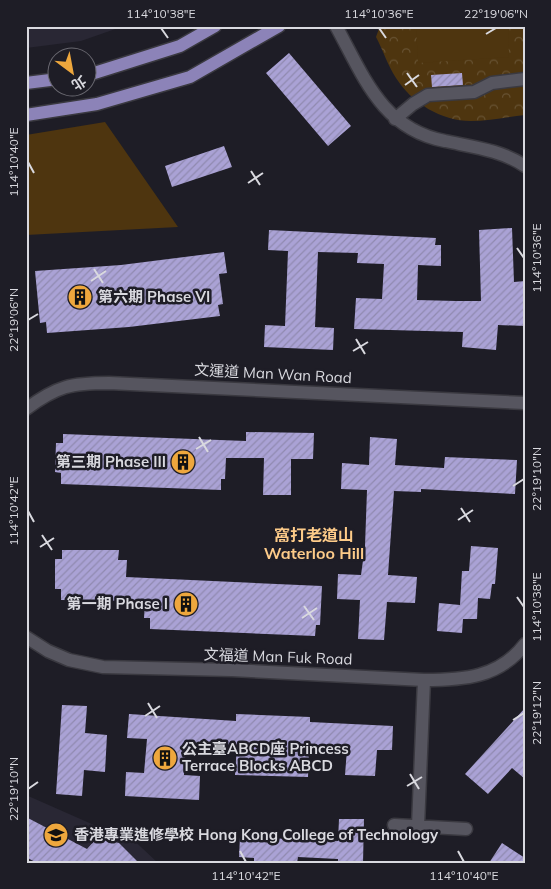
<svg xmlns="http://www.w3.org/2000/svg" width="551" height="889" viewBox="0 0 551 889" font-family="Mulish,'Noto Sans TC',sans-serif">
  <defs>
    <pattern id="forest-crowns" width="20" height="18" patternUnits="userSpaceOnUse" patternTransform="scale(1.25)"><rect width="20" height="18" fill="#4e350f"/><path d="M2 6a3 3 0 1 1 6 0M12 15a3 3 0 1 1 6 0" fill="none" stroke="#675232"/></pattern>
    <pattern id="building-hatch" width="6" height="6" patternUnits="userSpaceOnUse" patternTransform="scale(1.25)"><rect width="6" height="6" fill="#aaa2d5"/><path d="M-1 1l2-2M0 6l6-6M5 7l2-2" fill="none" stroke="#908ab0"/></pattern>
  </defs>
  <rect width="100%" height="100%" fill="#1e1d26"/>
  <path fill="#292734" d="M26 26H124L81 41 26 48Z
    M26 795 94 825 126 833 158 863H26Z"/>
  <path fill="url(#forest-crowns)" d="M380 26H525V115C507 117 488 121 471 121 441 121 412 103 396 78 388 66 383 50 376 37Z"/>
  <path fill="#4e350f" d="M416 26H508L509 57 418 63Z
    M105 122 178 227 26 235V135Z"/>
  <path fill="url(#building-hatch)" d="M289 53 351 126 328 146 266 73Z
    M462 73 463 85 432 87 431 75Z
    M224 146 232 167 172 187 165 166Z
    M512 228 514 282 525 281V326L498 325 496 350 462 347 463 332 354 329 356 298 382 299 384 264 357 263 358 253 318 252 315 327 334 328 333 350 264 347 265 325 285 326 288 251 268 250 269 230 436 238 435 245H441V266L418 265 417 300 456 301H481L479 230Z
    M224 252 227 273 219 274 223 304 218 305 220 316 129 327 47 333 46 322 40 323 35 271 121 265Z
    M246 432 314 433 313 459H291V495H263L264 458H226L225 479H221V490L61 484V473L55 472 56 443H63V434L246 441Z
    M370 437 397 439 395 465 444 468 445 457 517 460 515 494 421 489V492L394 491 388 575 417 577 415 603 387 602 384 640 358 639 360 600 337 599 338 574 361 575 365 546 367 490 341 489 342 463 369 465Z
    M471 546 498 548 495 584H492L490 599 478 598 477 619H463L462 633 437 631 439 603 460 605 462 571H469Z
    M62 550H119L118 560H127L126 577 322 586 320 625H316L315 636 150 629V618H144L145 601 61 600V589H55V559H62Z
    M62 705 87 706 85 733 107 735 105 772 84 770 82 796 56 794Z
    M525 708V779L512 768 488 794 465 774Z
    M129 714 236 721V714L310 717V722L393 726 392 750H377L375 776 345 775 347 749 309 747 308 777 235 775 237 745 186 742 184 775 200 776 199 800 125 796 126 772 144 773 147 739 127 738Z
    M26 817 87 849 97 838 119 843 139 863H37L26 857Z
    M339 819H364L363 863H338V859L298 857 297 863H254V858L239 857 240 837 338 841Z
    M502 843 525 858V863H489Z"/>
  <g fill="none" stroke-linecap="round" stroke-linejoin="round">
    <defs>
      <path id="minor" d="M336 26C364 77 382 129 445 141 473 147 501 150 525 166
        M395 119 413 104 428 95 474 92 492 83 525 79
        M26 409C57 386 71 383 109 383L525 403
        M26 637 48 651 69 660 103 667 232 670 424 680C463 680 499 678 525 644
        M394 825 466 829
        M418 826 424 680"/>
      <path id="major" d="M88 75 180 46 215 26
        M26 83 58 79
        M26 115 97 104 190 77 279 26"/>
    </defs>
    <use href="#minor" stroke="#3a3940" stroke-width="15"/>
    <use href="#major" stroke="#3a3940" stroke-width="15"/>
    <use href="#minor" stroke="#56555f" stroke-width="12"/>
    <use href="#major" stroke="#8c83b8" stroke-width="12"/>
  </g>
  <path fill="none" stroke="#d9d9df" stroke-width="2" d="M161 28 168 38M379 28 386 38M486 34 496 28M407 73 417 87M405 85 419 75M28 162 34 173M251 171 260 185M248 183 263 173M517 248 524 258M94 269 103 283M91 281 106 271M28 320 38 314M356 339 365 354M353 351 368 342M199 437 208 452M196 449 211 440M513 486 524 479M461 508 470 522M28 511 34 522M458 520 473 510M42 535 52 550M40 547 54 538M517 597 524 607M304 606 314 620M302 618 317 608M148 703 157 718M145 716 160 706M513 720 524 713M410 774 419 789M407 786 422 777M28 789 38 782M240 851 246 862M458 851 464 862"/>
  <defs>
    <symbol id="building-disc" viewBox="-11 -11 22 22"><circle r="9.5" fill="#eea73d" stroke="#1e1d26"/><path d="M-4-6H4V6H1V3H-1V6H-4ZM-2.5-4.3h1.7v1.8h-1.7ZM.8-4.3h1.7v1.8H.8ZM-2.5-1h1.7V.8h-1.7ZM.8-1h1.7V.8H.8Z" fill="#111"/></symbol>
    <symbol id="university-disc" viewBox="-11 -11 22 22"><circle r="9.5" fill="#eea73d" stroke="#1e1d26"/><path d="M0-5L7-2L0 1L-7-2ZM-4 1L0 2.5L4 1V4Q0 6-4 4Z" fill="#111"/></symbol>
  </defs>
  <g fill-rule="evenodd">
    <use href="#building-disc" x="66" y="283" width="28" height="28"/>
    <use href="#building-disc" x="169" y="448" width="28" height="28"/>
    <use href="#building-disc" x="172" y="590" width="28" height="28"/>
    <use href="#building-disc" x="151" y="744" width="28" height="28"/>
    <use href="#university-disc" x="42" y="821" width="28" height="28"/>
  </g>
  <g text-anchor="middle" stroke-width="5" stroke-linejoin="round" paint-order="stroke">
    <g font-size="15" font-weight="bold" fill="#d9d9df" stroke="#1e1d26" text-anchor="start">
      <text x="98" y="302">第六期 Phase VI</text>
      <text x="166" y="467" text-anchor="end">第三期 Phase III</text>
      <text x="168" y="609" text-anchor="end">第一期 Phase I</text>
      <text x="182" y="754">公主臺ABCD座 Princess<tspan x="182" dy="17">Terrace Blocks ABCD</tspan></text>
      <text x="74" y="840">香港專業進修學校 Hong Kong College of Technology</text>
    </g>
    <g font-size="15" fill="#d9d9df" stroke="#1e1d26">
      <text transform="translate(273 374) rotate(3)" y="5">文運道 Man Wan Road</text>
      <text transform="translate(278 657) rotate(2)" y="5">文福道 Man Fuk Road</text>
    </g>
    <g font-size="16" font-weight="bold" fill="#fdcb89" stroke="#1e1d26">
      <text x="314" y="541">窩打老道山<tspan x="314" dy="18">Waterloo Hill</tspan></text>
    </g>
  </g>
  <rect width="551" height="889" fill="none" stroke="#1e1d26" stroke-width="55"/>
  <g transform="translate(72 72) rotate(148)"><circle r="24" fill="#1e1d26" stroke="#696870"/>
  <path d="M0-4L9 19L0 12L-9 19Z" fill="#eea73d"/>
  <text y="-8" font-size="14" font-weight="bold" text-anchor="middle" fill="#d9d9df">北</text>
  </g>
  <rect x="28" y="28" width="496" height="834" fill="none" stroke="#d9d9df" stroke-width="2"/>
  <g font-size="12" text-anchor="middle" fill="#d9d9df">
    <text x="161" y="18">114°10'38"E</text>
    <text x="379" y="18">114°10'36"E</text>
    <text x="496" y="18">22°19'06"N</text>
    <text transform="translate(14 162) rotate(-90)" y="4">114°10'40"E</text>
    <text transform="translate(537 258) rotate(-90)" y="4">114°10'36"E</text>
    <text transform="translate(14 320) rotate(-90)" y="4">22°19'06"N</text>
    <text transform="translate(537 479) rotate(-90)" y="4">22°19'10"N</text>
    <text transform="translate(14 511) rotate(-90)" y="4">114°10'42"E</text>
    <text transform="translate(537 607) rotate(-90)" y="4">114°10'38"E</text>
    <text transform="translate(537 713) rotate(-90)" y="4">22°19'12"N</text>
    <text transform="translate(14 789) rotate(-90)" y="4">22°19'10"N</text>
    <text x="246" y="880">114°10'42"E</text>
    <text x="464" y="880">114°10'40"E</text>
  </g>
</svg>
